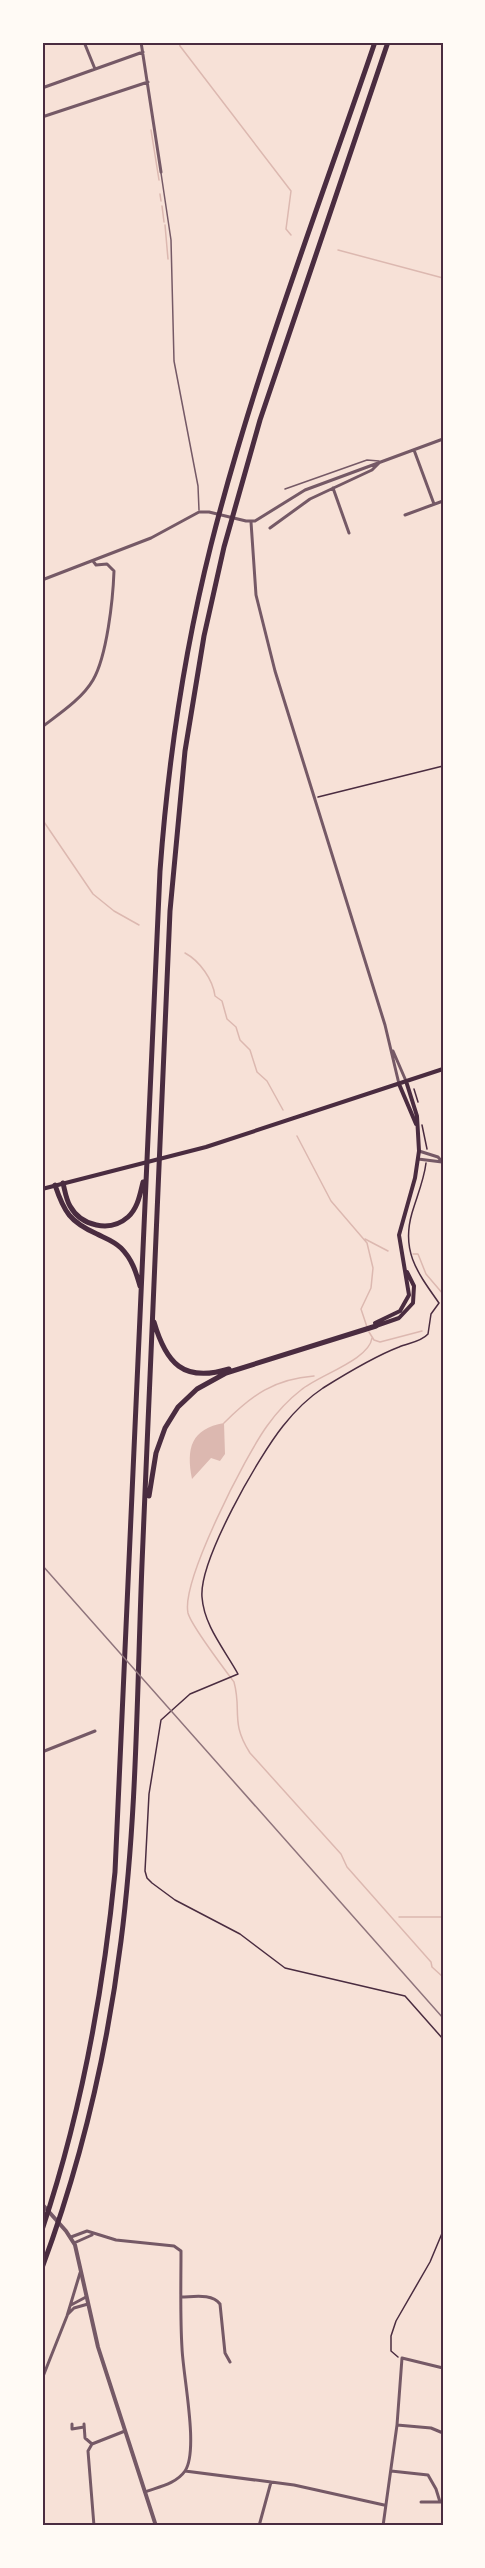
<svg xmlns="http://www.w3.org/2000/svg" width="485" height="2568" viewBox="0 0 485 2568" font-family="Manrope,sans-serif">
  <rect width="100%" height="100%" fill="#f7e1d7"/>
  <path fill="#dcb8b0" d="M224 1423 225 1454 220 1461 211 1458 192 1479C186 1448 191 1429 224 1423Z"/>
  <g fill="none" stroke-linecap="round" stroke-linejoin="round">
    <path stroke="#dcb8b0" stroke-width="1.5" d="M179 42 180 46 291 191 286 229 291 235
      M151 130 159 180
      M160 194 161 201
      M162 206 164 222
      M165 225 168 259
      M338 250 443 278
      M42 819 93 894 114 911 139 925
      M185 953C200 961 213 980 215 996L222 1001 227 1019 236 1027 240 1040 250 1050 257 1072 267 1081 283 1110
      M297 1136 331 1201 367 1243 373 1268 371 1288 361 1309 367 1327
      M365 1239 388 1251
      M413 1254H418L426 1274 443 1294
      M369 1332 374 1340 380 1342 422 1331
      M372 1338C369 1360 319 1375 301 1390 288 1400 277 1412 267 1426 246 1455 181 1581 188 1613 191 1625 225 1670 234 1682 242 1711 230 1722 250 1753L341 1854 347 1867 431 1962 432 1967 443 1977
      M224 1423C252 1395 274 1379 314 1376
      M399 1917H443"/>
    <path stroke="#4a2c40" stroke-width="1.5" d="M318 797 443 766
      M414 1089 418 1102
      M422 1125 427 1149
      M426 1163C424 1180 417 1196 412 1213 401 1251 417 1272 439 1303L431 1314 428 1334C421 1342 408 1343 399 1347 373 1357 347 1373 323 1388 308 1398 294 1412 283 1426 259 1456 199 1560 202 1597 204 1626 225 1650 238 1674L190 1694 161 1720 149 1794 145 1871 147 1878 152 1883 175 1900 240 1934 285 1968 405 1996 443 2039
      M398 2357 391 2351V2336L396 2321 430 2262 443 2231"/>
    <path stroke="#755966" stroke-width="1.5" d="M161 173 171 240 174 361 198 486 199 510
      M285 489 367 460 379 461"/>
    <path stroke="#755966" stroke-width="3" d="M84 42 95 69
      M141 42 161 172
      M42 88 143 52
      M42 117 148 82
      M414 450 434 504
      M333 488 349 533
      M405 515 443 501
      M251 522 256 595 275 671 385 1025 399 1084
      M270 528 310 499 372 470 379 463
      M42 580 151 538 199 512H209L246 521H255L305 490 443 439
      M42 727C59 714 82 699 93 680 107 656 113 599 114 571L107 564 96 565 93 561
      M393 1051 406 1081
      M419 1151 438 1157 443 1163
      M418 1159 442 1162
      M42 1752 95 1731
      M71 2237 87 2231 116 2240 174 2246 181 2251C181 2284 180 2316 182 2348 183 2376 199 2450 185 2471 176 2484 158 2487 145 2492
      M74 2243 92 2235
      M181 2297C193 2297 212 2293 220 2304L225 2353 230 2362
      M71 2305 86 2297
      M68 2314 74 2308 88 2304
      M42 2379 67 2316 80 2273
      M72 2424V2429L84 2427
      M84 2424 85 2438 92 2444
      M397 2425 431 2428 443 2433
      M185 2471 294 2485 384 2505
      M391 2471 428 2475 436 2489 440 2502
      M421 2502H443
      M94 2526 88 2451 92 2444 125 2431
      M259 2526 271 2482
      M383 2526 397 2425 402 2358 443 2368"/>
    <path stroke="#755966" stroke-width="4" d="M42 2204 66 2231 75 2245 98 2347 156 2526"/>
    <path stroke="#4a2c40" stroke-width="4" d="M399 1084 416 1124
      M42 1189 206 1147 443 1069
      M375 1323 400 1311 409 1295 399 1235 415 1178 419 1151 417 1116 406 1081
      M376 1326 399 1318 413 1303 414 1286 407 1272"/>
    <path stroke="#4a2c40" stroke-width="5" d="M63 1183C65 1191 66 1199 70 1206 81 1226 110 1233 128 1217 138 1208 140 1194 143 1182
      M55 1185C64 1212 70 1222 97 1234 105 1238 114 1241 121 1248 132 1259 136 1272 140 1286
      M154 1322C166 1363 183 1383 229 1369
      M149 1496 156 1453 165 1428 178 1407 197 1389 226 1373 376 1326
      M42 2230C81 2114 103 1994 115 1872L160 871C168 762 184 652 211 545 254 375 318 209 375 42
      M42 2268C81 2163 107 2053 121 1941 137 1816 137 1689 142 1564 151 1346 162 1128 170 911L185 751 204 636 224 547 260 420 388 42"/>
    <path stroke="#8f747c" stroke-width="1.5" d="M42 1565 443 2018"/>
  </g>
  <rect width="485" height="2568" fill="none" stroke="#fffaf5" stroke-width="87"/>
  <rect x="44" y="44" width="398" height="2480" fill="none" stroke="#4a2c40" stroke-width="2"/>
</svg>
